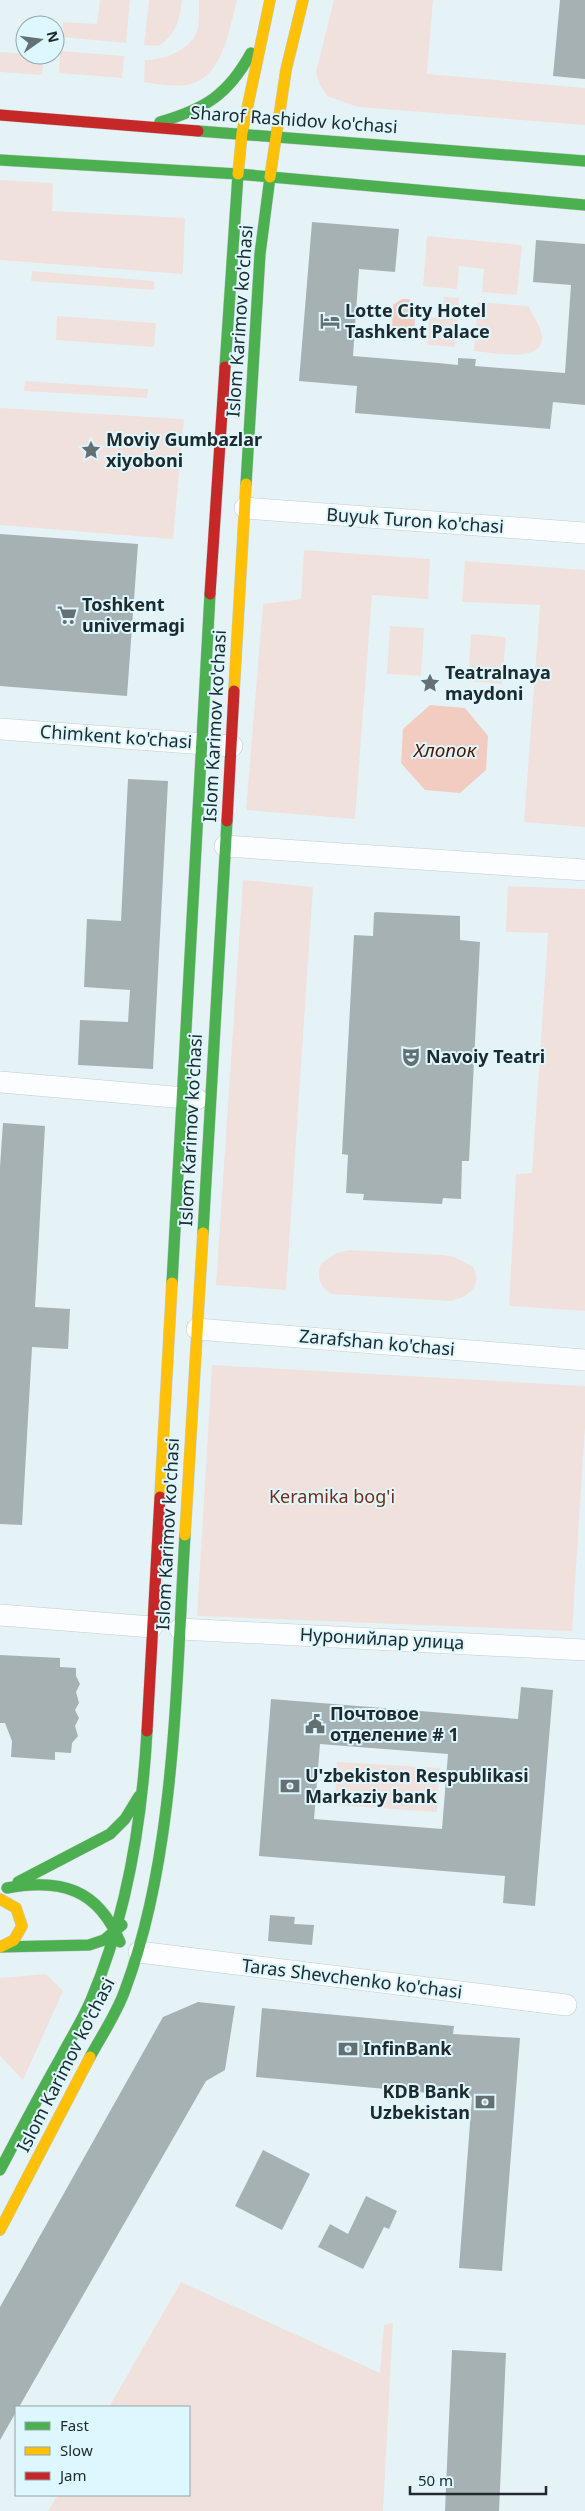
<svg xmlns="http://www.w3.org/2000/svg" width="585" height="2511" viewBox="0 0 585 2511" font-family="'Noto Sans',sans-serif">
  <rect width="100%" height="100%" fill="#e5f3f7"/>
  <path fill="#f1e1dd" d="M100 0H130L126 43 62 37 63 22 97 24Z
    M149 0H182C180 19 176 36 158 46L144 45Z
    M199 0H237C229 29 223 80 186 85 173 87 157 84 144 82L145 60C163 60 190 51 197 31 200 22 199 10 199 0Z
    M334 0H433L427 74 585 88V125L358 107 327 96 319 83 316 72Z
    M60 51 124 56 122 78 59 73Z
    M0 52 44 55 42 75 0 72Z
    M0 180 53 183 52 211 185 218 183 274 0 260Z
    M427 236 522 245 517 295 482 292 484 269 459 266 457 289 423 286Z
    M32 271 154 281V290L31 281Z
    M444 297 459 298 455 347 427 345 429 317 442 318Z
    M478 302 528 306C533 315 542 328 542 338 542 364 490 352 474 351Z
    M57 316 156 323 154 347 56 340Z
    M25 381 148 389 147 398 24 391Z
    M0 408 184 419 173 539 0 525Z
    M304 550 430 559 428 599 372 595 355 819 246 810 263 604 301 599Z
    M465 561 585 570V827L524 822 540 605 462 602Z
    M390 626 424 628 421 676 387 674Z
    M471 634 506 637 502 684 468 681Z
    M243 880 313 887 286 1290 216 1285Z
    M508 886 585 889V1311L509 1306 516 1174 532 1173 548 933 506 932Z
    M350 1250 443 1255 455 1257 473 1267C483 1286 469 1297 451 1301L332 1294C320 1288 316 1277 321 1264L336 1253Z
    M212 1365 585 1386V1426L572 1631 197 1616Z
    M337 1762 440 1768 437 1812 335 1805Z
    M46 1974 63 1991 23 2080 0 2056V1978Z
    M181 2282 380 2373 384 2325 393 2323 383 2511H48L58 2495H189V2407H109Z"/>
  <path fill="#f2ccc1" d="M402 299H409L416 306 414 332 410 336 402 338 392 330 393 305Z
    M430 705 465 708 488 736 486 770 460 793 425 790 401 763 403 729Z"/>
  <path fill="#a6b1b4" fill-rule="evenodd" d="M560 0H585V79L553 76Z
    M312 222 399 229 395 272 359 269 353 356 438 363 458 365V358L476 359 475 366 565 373 571 285 533 282 536 240 585 244V405L553 402 550 429 355 413 357 386 299 381Z
    M0 534 138 544 127 696 0 686Z
    M128 779 168 781 153 1069 78 1065 80 1020 128 1022 130 990 84 987 87 919 121 921Z
    M376 912 460 916V940L480 942 469 1161H462L461 1199 443 1198 442 1204 363 1200 364 1194 346 1193 348 1155 342 1154 354 935 373 936 374 913Z
    M3 1123 45 1126 35 1307 70 1309 68 1349 32 1347 22 1525 0 1524V1167Z
    M0 1655 60 1658V1667L76 1668V1676L80 1684 76 1692 79 1703 75 1710 79 1718 75 1726 78 1736 72 1743 71 1753 55 1752V1760L11 1757 12 1741 5 1723H0Z
    M521 1687 553 1690 535 1906 503 1903 505 1876 259 1856 271 1699 518 1719ZM320 1744 448 1754 442 1829 314 1819Z
    M270 1915 295 1917 294 1924 314 1925 312 1945 268 1941Z
    M198 2002 235 2006 225 2070 206 2081 19 2407H16V2412L0 2440V2307L163 2017Z
    M262 2008 454 2026 453 2034 520 2038 502 2271 459 2268 472 2097 256 2077Z
    M263 2150 310 2174 282 2230 235 2206Z
    M366 2196 397 2211 389 2229 384 2227 363 2269 318 2247 330 2224 348 2234Z
    M452 2350 506 2353 499 2511H445Z"/>
  <g fill="none" stroke-linecap="round" stroke-linejoin="round">
    <defs>
      <path id="street" d="M245 508 585 533
        M0 729 232 746
        M225 846 585 870
        M0 1082 197 1099
        M197 1329 585 1360
        M0 1615 152 1627
        M180 1629 585 1650
        M139 1952 566 2005"/>
      <path id="fast" d="M160 122C205 109 228 95 251 53
        M198 131 585 161
        M0 160 238 174 585 205
        M225 367 238 174
        M246 484 260 254 270 177
        M203 1233 227 821
        M172 1283 210 594
        M18 1882 110 1834 125 1819 139 1796
        M7 1888C61 1878 98 1889 120 1942
        M0 1947 89 1945 104 1940 122 1925
        M90 2057C102 2035 117 2013 125 1990 176 1855 176 1679 185 1535
        M0 2170C20 2132 40 2094 61 2057 71 2038 83 2019 91 2000 127 1915 142 1822 147 1731"/>
      <path id="slow" d="M238 174 242 133 270 0
        M270 177 286 70 303 0
        M234 691 246 484
        M160 1497 172 1283
        M185 1535 203 1233
        M0 1899 16 1908 22 1926 14 1940 0 1947
        M0 2230 90 2057"/>
      <path id="jam" d="M0 115 198 131
        M210 594 225 367
        M227 821 234 691
        M147 1731 160 1497"/>
    </defs>
    <use href="#street" stroke="#c1cdd0" stroke-width="22"/>
    <use href="#fast" stroke="#c1cdd0" stroke-width="12"/>
    <use href="#slow" stroke="#c1cdd0" stroke-width="12"/>
    <use href="#jam" stroke="#c1cdd0" stroke-width="12"/>
    <use href="#street" stroke="#fbfdfe" stroke-width="21"/>
    <use href="#fast" stroke="#4caf50" stroke-width="11"/>
    <use href="#slow" stroke="#ffc107" stroke-width="11"/>
    <use href="#jam" stroke="#c62828" stroke-width="11"/>
  </g>
  <defs>
    <symbol id="hotel-bare" viewBox="-9 -9 18 18"><path d="M-6-4.5h1.5V1H6V5H4.5V3h-9V5H-6ZM-4 0a1.8 1.8 0 1 1 3.6 0ZM.5 0V-2.5h3Q6-2.5 6 0Z" fill="#657073" stroke="#ddf7ff" stroke-width="2.5" paint-order="stroke"/></symbol>
    <symbol id="sight-bare" viewBox="-9 -9 18 18"><path d="M0-6L1.8-2.2L6-1.7L2.9 1.2L3.7 5.4L0 3.3L-3.7 5.4L-2.9 1.2L-6-1.7L-1.8-2.2Z" fill="#657073" stroke="#ddf7ff" stroke-width="2.5" paint-order="stroke"/></symbol>
    <symbol id="supermarket-bare" viewBox="-9 -9 18 18"><path d="M-6-5.5h2.5l.6 2H6L4.5 2H-2.5L-4.4-4H-6ZM-1.5 3.2a1.3 1.3 0 1 0 .1 0ZM3 3.2a1.3 1.3 0 1 0 .1 0Z" fill="#657073" stroke="#ddf7ff" stroke-width="2.5" paint-order="stroke"/></symbol>
    <symbol id="theatre-bare" viewBox="-9 -9 18 18"><path d="M-5-5.5Q0-4 5-5.5V0Q5 5 0 6Q-5 5-5 0ZM-3.3-2.5H-1v1.5H-3.3ZM1-2.5H3.3v1.5H1ZM-2.8 1Q0 5.5 2.8 1Z" fill="#657073" stroke="#ddf7ff" stroke-width="2.5" paint-order="stroke"/></symbol>
    <symbol id="civic-bare" viewBox="-9 -9 18 18"><path d="M-.6-6.5H3V-4.5H.6V-3L4-1V1h2V6H-6V1h2V-1L-.6-3ZM-1.2 2.5V6h2.4V2.5Z" fill="#657073" stroke="#ddf7ff" stroke-width="2.5" paint-order="stroke"/></symbol>
    <symbol id="bank-bare" viewBox="-9 -9 18 18"><path d="M-6-4H6V4H-6ZM0-2.3a2.3 2.3 0 1 0 0 4.6a2.3 2.3 0 1 0 0-4.6Z" fill="#657073" stroke="#ddf7ff" stroke-width="2.5" paint-order="stroke"/></symbol>
  </defs>
  <g fill-rule="evenodd">
    <use href="#hotel-bare" x="316" y="307" width="28" height="28"/>
    <use href="#sight-bare" x="77" y="436" width="28" height="28"/>
    <use href="#supermarket-bare" x="53" y="601" width="28" height="28"/>
    <use href="#sight-bare" x="416" y="669" width="28" height="28"/>
    <use href="#theatre-bare" x="397" y="1043" width="28" height="28"/>
    <use href="#civic-bare" x="301" y="1710" width="28" height="28"/>
    <use href="#bank-bare" x="276" y="1772" width="28" height="28"/>
    <use href="#bank-bare" x="334" y="2035" width="28" height="28"/>
    <use href="#bank-bare" x="471" y="2088" width="28" height="28"/>
  </g>
  <g text-anchor="middle" stroke-width="4" stroke-linejoin="round" paint-order="stroke">
    <g font-size="18" fill="#202a2c" stroke="#ddf7ff">
      <text transform="translate(294 120) rotate(4)" y="6">Sharof Rashidov ko'chasi</text>
      <text transform="translate(240 321) rotate(-86)" y="6">Islom Karimov ko'chasi</text>
      <text transform="translate(415 521) rotate(4)" y="6">Buyuk Turon ko'chasi</text>
      <text transform="translate(215 726) rotate(-87)" y="6">Islom Karimov ko'chasi</text>
      <text transform="translate(116 737) rotate(4)" y="6">Chimkent ko'chasi</text>
      <text transform="translate(191 1130) rotate(-87)" y="6">Islom Karimov ko'chasi</text>
      <text transform="translate(377 1343) rotate(5)" y="6">Zarafshan ko'chasi</text>
      <text transform="translate(168 1534) rotate(-87)" y="6">Islom Karimov ko'chasi</text>
      <text transform="translate(382 1639) rotate(3)" y="6">Нуронийлар улица</text>
      <text transform="translate(352 1979) rotate(7)" y="6">Taras Shevchenko ko'chasi</text>
      <text transform="translate(66 2065) rotate(-63)" y="6">Islom Karimov ko'chasi</text>
    </g>
    <g font-size="18" font-weight="bold" fill="#202a2c" stroke="#ddf7ff" text-anchor="start">
      <text x="345" y="317">Lotte City Hotel<tspan x="345" dy="21">Tashkent Palace</tspan></text>
      <text x="106" y="446">Moviy Gumbazlar<tspan x="106" dy="21">xiyoboni</tspan></text>
      <text x="82" y="611">Toshkent<tspan x="82" dy="21">univermagi</tspan></text>
      <text x="445" y="679">Teatralnaya<tspan x="445" dy="21">maydoni</tspan></text>
      <text x="426" y="1063">Navoiy Teatri</text>
      <text x="330" y="1720">Почтовое<tspan x="330" dy="21">отделение # 1</tspan></text>
      <text x="305" y="1782">U'zbekiston Respublikasi<tspan x="305" dy="21">Markaziy bank</tspan></text>
      <text x="363" y="2055">InfinBank</text>
      <text x="470" y="2098" text-anchor="end">KDB Bank<tspan x="470" dy="21">Uzbekistan</tspan></text>
    </g>
    <g font-size="18" fill="#7c2811" stroke="#ddf7ff">
      <text x="332" y="1503">Keramika bog'i</text>
    </g>
    <g font-size="19" font-style="italic" fill="#511201" stroke="#ddf7ff">
      <text x="445" y="757">Хлопок</text>
    </g>
  </g>
  <rect x="15" y="2406" width="175" height="90" fill="#ddf7ff" stroke="#91a5ab"/>
  <rect x="25" y="2422" width="25" height="8" fill="#4caf50" stroke="#91a5ab"/>
  <text x="60" y="2431" font-size="15" fill="#202a2c">Fast</text>
  <rect x="25" y="2447" width="25" height="8" fill="#ffc107" stroke="#91a5ab"/>
  <text x="60" y="2456" font-size="15" fill="#202a2c">Slow</text>
  <rect x="25" y="2472" width="25" height="8" fill="#c62828" stroke="#91a5ab"/>
  <text x="60" y="2481" font-size="15" fill="#202a2c">Jam</text>
  <g transform="translate(40 40) rotate(76)"><circle r="24" fill="#ddf7ff" stroke="#91a5ab"/>
  <path d="M0-4L9 19L0 12L-9 19Z" fill="#657073"/>
  <text y="-8" font-size="14" font-weight="bold" text-anchor="middle" fill="#202a2c">N</text>
  </g>
  <path d="M410 2486v8h136v-8" fill="none" stroke="#202a2c" stroke-width="2.5"/>
  <text x="418" y="2486" font-size="15" fill="#202a2c" stroke="#ddf7ff" stroke-width="4" paint-order="stroke">50 m</text>
</svg>
